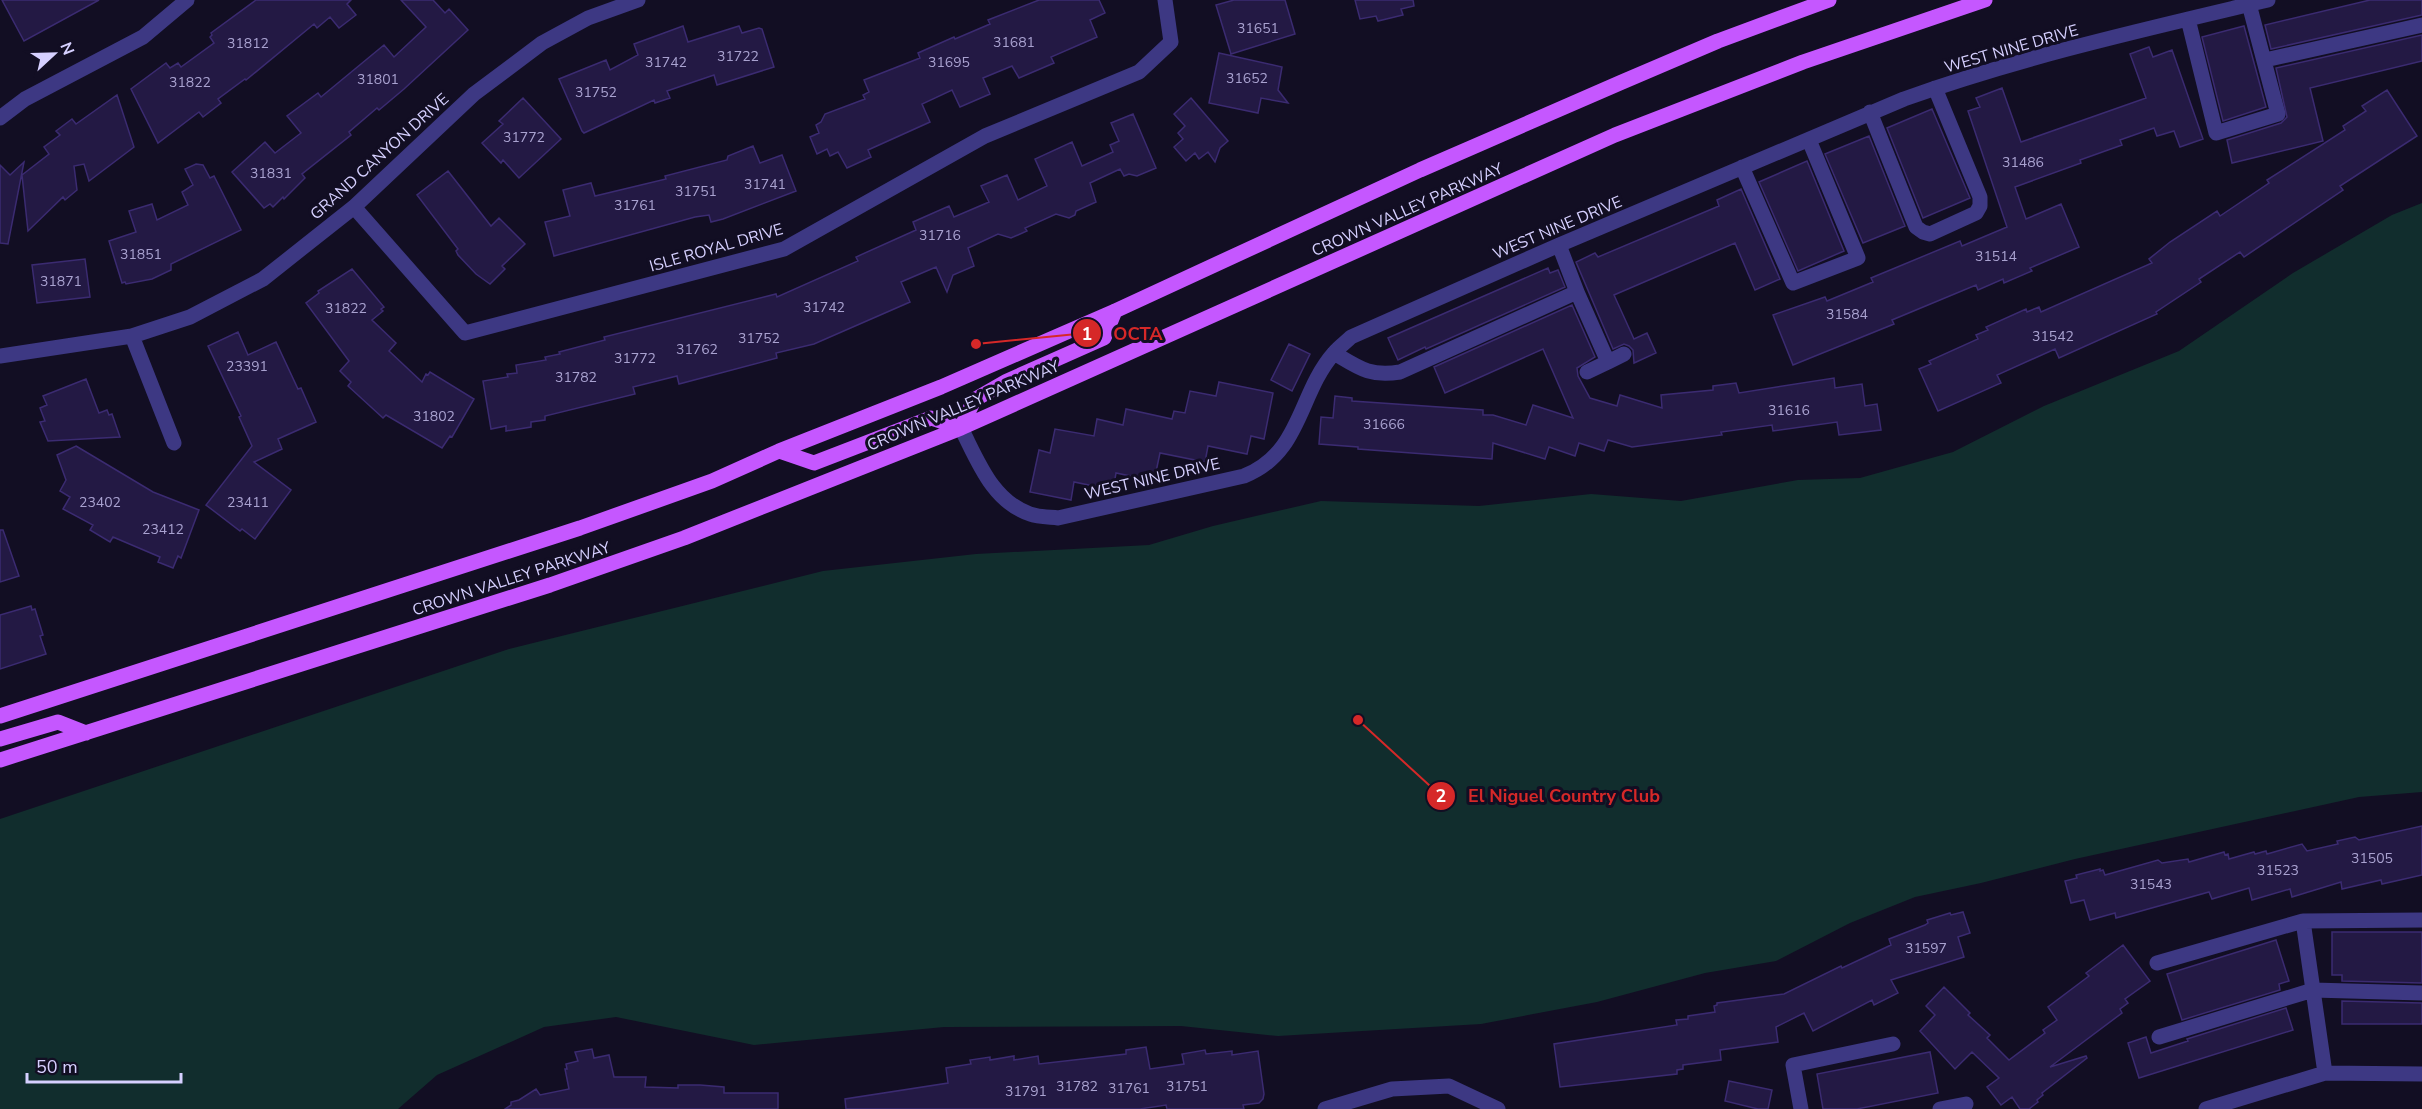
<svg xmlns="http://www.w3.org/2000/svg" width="2422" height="1109" viewBox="0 0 2422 1109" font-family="'Nunito Sans',sans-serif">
  <rect width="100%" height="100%" fill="#120e23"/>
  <path fill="#112d2d" d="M2422 203V792L2359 797 2075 859 1981 883 1915 897 1850 923 1776 961 1705 973 1597 1002 1481 1024 1278 1036 1181 1026 944 1027 754 1045 616 1017 544 1027 437 1075 398 1109H0V819L509 649 823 571 976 554 1149 545 1213 526 1321 501 1479 506 1591 494 1681 501 1798 480 1860 478 1953 452 2044 406 2179 351 2293 273 2392 215Z"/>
  <path fill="#231944" stroke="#3b2b71" stroke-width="1.5" d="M2 0H99L24 41Z
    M256 0H351L347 4 356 15 339 28 330 17 317 28 314 24 246 80 245 79 218 99 221 103 203 117 199 112 158 143 131 89 166 63 170 68 178 63 181 67 214 43 210 37 212 35 211 33Z
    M401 0H433L445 13 449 9 468 30 404 89 379 110 377 108 349 132 351 135 302 174 305 178 284 199 283 197 273 207 270 204 264 208 232 172 265 142 275 153 301 133 287 116 318 93 321 97 384 45 394 57 426 27Z
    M1039 0H1099L1105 13 1090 20 1097 37 1051 57 1054 63 1019 78 1012 66 983 78 990 94 960 107 952 90 922 104 930 122 868 150 871 157 847 168 838 152 830 156 827 149 817 154 810 137 819 133 816 125 821 122 825 114 865 99 863 95 869 92 864 80 920 58 918 53 954 37 955 39 990 24 988 20Z
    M1234 0H1285L1295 34 1231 54 1216 5Z
    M1355 0H1413L1414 6 1401 9 1403 15 1378 21 1376 16 1360 19Z
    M2370 0H2422V15L2271 49 2265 25Z
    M683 26 688 42 739 26 742 33 759 28 762 29 774 67 717 85 714 75 667 91 670 98 655 103 654 100 584 133 582 131 559 79 606 60 610 70 638 55 634 44Z
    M2244 26 2266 107 2223 121 2202 37Z
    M2422 35V61L2310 88 2323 141 2232 163 2227 140 2281 123 2287 117 2276 68Z
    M2149 47 2153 57 2172 50 2203 139 2180 147 2174 131 2157 136 2154 128 2120 140 2122 145 2080 160 2081 163 2015 187 2026 219 2061 204 2079 247 2030 268 2032 271 2004 283 2003 279 1978 290 1976 285 1892 320 1894 324 1793 365 1773 315 1825 297 1827 301 1873 282 1871 278 1960 241 1962 246 2007 227 1968 111 1980 107 1976 98 2002 88 2021 142 2146 98 2130 54Z
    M1219 53 1282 67 1278 90 1288 103 1261 98 1258 113 1209 103Z
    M2387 90 2417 136 2340 186 2343 190 2244 257 2240 252 2199 279 2201 282 2156 312 2157 314 2059 358 2055 349 1997 375 2001 383 1938 411 1919 369 1931 364 1929 361 1978 339 1976 335 1988 330 1986 327 2026 309 2027 312 2039 307 2041 312 2152 263 2149 259 2170 242 2217 211 2220 216 2269 183 2267 180 2345 130 2343 126 2366 111 2362 106Z
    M117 95 134 147 89 181 84 164 74 166 77 190 65 200 63 197 28 231 22 175 49 154 44 147 60 135 56 131 72 119 76 124Z
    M523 98 561 139 519 178 503 160 501 163 482 143 503 124 499 121Z
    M1191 98 1228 141 1220 148 1215 162 1208 152 1199 159 1195 153 1186 161 1174 147 1183 139 1178 133 1185 126 1174 114Z
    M1932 109 1970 198 1923 218 1887 128Z
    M1133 114 1156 168 1137 176 1129 174 1124 176 1120 169 1090 183 1096 202 1076 211 1075 215 1069 218 1056 214 1025 228 1027 231 1011 238 998 234 968 248 974 266 953 275 947 292 936 267 901 282 910 302 814 344 776 353 777 358 679 384 677 376 633 387 635 394 545 416V420L531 422V427L506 431V426L491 429 483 381 508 377 507 374 517 373 516 365 546 360 545 357 560 354 559 352 605 340 604 337 776 294 777 297 858 261 856 257 916 230 913 222 949 206 954 217 989 202 981 186 1007 175 1018 200 1047 186 1035 159 1072 142 1082 166 1113 152 1110 145 1119 141 1111 123Z
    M1869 136 1905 226 1863 243 1825 154Z
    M753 146 760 163 782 155 796 191 723 219 711 222 709 215 695 217 554 256 545 222 570 216 563 190 591 183 595 196 666 179 665 176 727 160 728 156Z
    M1807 161 1844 251 1798 271 1759 182Z
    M24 162 8 244 0 243V165L10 175Z
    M196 164 203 165 210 178 214 176 241 230 171 264V270L152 279 126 284 125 282 122 283 109 241 136 232 129 211 152 204 157 220 188 205 182 192 193 185 185 169Z
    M448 171 491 226 499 218 525 244 502 266 505 269 490 284 476 274 458 255 456 251 458 249 417 195Z
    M1741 189 1780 279 1755 290 1735 243 1614 295 1634 339 1647 333 1656 353 1634 363 1633 350 1629 346 1624 344 1613 349 1576 262 1595 253 1598 257 1719 206 1717 200Z
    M85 259 90 297 37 303 32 265Z
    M1548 268 1550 273 1558 270 1565 287 1426 349 1425 347 1398 360 1388 338Z
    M352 269 384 307 381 309 383 311 372 320 396 343 389 351 422 382 426 374 428 375 430 372 474 399 452 437 450 436 442 448 386 415 383 418 348 386 351 382 340 371 349 361 306 303 319 293 318 291Z
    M1572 305 1595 357 1577 368 1578 376 1590 398 1617 406 1620 395 1662 408 1661 395 1713 390V386L1736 383 1739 393 1834 378 1835 388 1862 384 1865 406 1877 404 1881 430 1839 435 1837 422 1773 431 1772 425 1721 432 1722 435 1632 447 1608 440 1604 451 1579 443 1575 456 1549 447 1545 459 1493 443 1492 459 1358 449V447L1319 444 1321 417 1333 418 1335 396 1352 398V401L1483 410V415H1493L1526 425 1533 405 1573 418 1543 349 1445 393 1434 367Z
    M238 332 248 355 276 342 298 389 301 388 316 422 278 439 282 449 254 462 291 490 255 539 242 529 240 531 206 505 252 446 239 417 241 416 208 346Z
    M1289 344 1310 354 1292 391 1271 380Z
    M86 379 99 413 107 410 109 415 112 414 120 437 48 441 40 422 45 421 40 408 47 405 43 396Z
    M1219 382 1273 393 1264 439 1251 436 1247 454 1208 446 1205 462 1160 453 1154 481 1116 473 1113 490 1074 482 1071 500 1030 492 1039 450 1050 453 1055 429 1094 436 1097 419 1123 425 1126 409 1172 419 1174 411 1185 413 1190 391 1216 396Z
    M76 446 153 492 199 510 181 558 178 556 173 568 158 562 160 557 113 537 110 542 90 530 93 525 63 509 70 497 60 491 66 480 57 455Z
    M0 530H3L19 576 0 582Z
    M31 606 32 610 35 609 43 635 40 636 46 654 0 669V615Z
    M2422 826V875L2382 884 2381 880 2342 889 2341 882 2292 897 2290 889 2252 900 2249 888 2212 899 2209 892 2116 918 2115 913 2090 920 2084 900 2071 903 2065 881 2077 878 2076 875 2100 869V871L2103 870 2105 875 2158 860 2162 863 2188 859 2189 862 2224 852 2225 855 2228 854 2229 859 2254 852 2255 854 2266 851 2267 854 2302 844 2307 851 2338 844 2337 841 2355 837 2359 840Z
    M1963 912 1970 933 1958 937 1964 957 1891 980 1898 993 1874 1005 1872 1000 1813 1031 1804 1013 1776 1027 1778 1042 1720 1050 1721 1060 1683 1065V1069L1677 1070V1074L1560 1087 1554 1044 1677 1025 1676 1020 1688 1019V1016L1715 1012 1714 1006 1717 1005V1003L1784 994 1841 966 1842 968 1891 945 1889 939 1925 925 1928 923 1927 920 1950 913 1951 915Z
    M2332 932H2422V983L2342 981V975H2332Z
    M2276 940 2289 981 2279 984 2280 990 2182 1020 2167 974Z
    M2123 945 2150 981 2125 999 2128 1003 2120 1009 2122 1013 2050 1067 2086 1056 2087 1058 2042 1093 2043 1095 2037 1100 2038 1102 2029 1109H2020L2012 1097 2001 1105 1987 1087 1999 1078 1972 1052 1955 1069 1920 1031 1935 1015 1926 1006 1944 987 1970 1013 1968 1015 1990 1035 1987 1038 2009 1060 2045 1033 2043 1030 2057 1020 2048 1007 2089 976 2086 973Z
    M2342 1001 2422 1003V1024H2342Z
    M2286 1008 2293 1030 2139 1078 2128 1043 2146 1037 2151 1053 2188 1041 2187 1039Z
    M1146 1047 1150 1069 1184 1064 1182 1054 1205 1050 1206 1054 1232 1051V1055L1258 1051 1264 1094 1263 1099 1259 1103 1243 1105 1244 1109H1167L1166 1105 1140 1109H846L845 1099 948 1083 946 1068 971 1064 970 1060 990 1057V1060L1014 1056V1060L1038 1056 1039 1064 1126 1054V1050Z
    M592 1049 594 1058 609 1055 614 1077H646L645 1087 678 1088V1085H700L724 1087V1093H778V1109H505L511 1105V1102L519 1100 536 1089 540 1095 569 1089 565 1069H567L566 1064 578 1061 575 1052Z
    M1930 1052 1938 1093 1857 1109H1823L1817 1074Z
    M1729 1081 1772 1090 1768 1109H1758L1725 1101Z"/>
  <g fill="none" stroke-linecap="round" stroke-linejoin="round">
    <path stroke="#3d3883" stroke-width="15" d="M2188 19 2216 133 2278 114 2249 4
      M2265 60 2422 25
      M1870 112 1916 227 1923 232 1930 234 1976 213 1980 206V197L1935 88
      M0 118 25 99 143 37 187 0
      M1742 167 1793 283 1858 258 1809 140
      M354 207 465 333 784 249 985 136 1139 72 1171 42 1165 0
      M1577 292 1608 362 1587 372
      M132 336 174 443
      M1334 353C1359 368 1370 377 1400 372L1577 292 1559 245
      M0 356 132 336 190 317 263 279 354 207 474 94 542 43 588 18 638 0
      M1608 362 1624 354
      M961 428C978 461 992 501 1030 514 1038 517 1049 517 1058 518L1244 476C1302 453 1298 394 1334 353 1339 347 1346 342 1351 337L1559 245 1904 99C2021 57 2146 29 2268 0
      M2303 921 2422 920
      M2157 963 2303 921 2325 1073
      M2159 1037 2313 990 2422 993
      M1325 1109 1392 1089 1449 1086 1498 1109
      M1801 1109 1793 1065 1893 1044
      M1940 1109 1966 1104
      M2206 1109 2325 1073 2422 1074"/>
    <path stroke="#c557ff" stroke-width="15" d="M961 428 974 400 1007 381 1104 338 1115 311
      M779 451 814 463 931 418 961 428
      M0 716 580 528 712 481 779 451 941 387 1115 311 1420 170 1622 82 1718 41 1829 0
      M0 739 58 722 86 733
      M0 760 550 585 684 538 961 428 1615 135 1803 62 1985 0"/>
  </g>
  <g text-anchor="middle" stroke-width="6" stroke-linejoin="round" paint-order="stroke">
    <g font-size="14" fill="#a9a2d0">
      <text x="1258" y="33">31651</text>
      <text x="1014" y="47">31681</text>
      <text x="248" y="48">31812</text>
      <text x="738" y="61">31722</text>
      <text x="666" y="67">31742</text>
      <text x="949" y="67">31695</text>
      <text x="1247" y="83">31652</text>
      <text x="378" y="84">31801</text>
      <text x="190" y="87">31822</text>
      <text x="596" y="97">31752</text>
      <text x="524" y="142">31772</text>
      <text x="2023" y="167">31486</text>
      <text x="271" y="178">31831</text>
      <text x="765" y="189">31741</text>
      <text x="696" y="196">31751</text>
      <text x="635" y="210">31761</text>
      <text x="940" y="240">31716</text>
      <text x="141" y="259">31851</text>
      <text x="1996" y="261">31514</text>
      <text x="61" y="286">31871</text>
      <text x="824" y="312">31742</text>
      <text x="346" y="313">31822</text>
      <text x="1847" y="319">31584</text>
      <text x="2053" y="341">31542</text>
      <text x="759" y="343">31752</text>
      <text x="697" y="354">31762</text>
      <text x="635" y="363">31772</text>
      <text x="247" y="371">23391</text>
      <text x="576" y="382">31782</text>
      <text x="1789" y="415">31616</text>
      <text x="434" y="421">31802</text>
      <text x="1384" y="429">31666</text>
      <text x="100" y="507">23402</text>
      <text x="248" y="507">23411</text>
      <text x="163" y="534">23412</text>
      <text x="2372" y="863">31505</text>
      <text x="2278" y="875">31523</text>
      <text x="2151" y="889">31543</text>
      <text x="1926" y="953">31597</text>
      <text x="1077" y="1091">31782</text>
      <text x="1187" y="1091">31751</text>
      <text x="1129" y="1093">31761</text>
      <text x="1026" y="1096">31791</text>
    </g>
    <g font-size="16" fill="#d6d0ff" stroke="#120e23">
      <text transform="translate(2011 48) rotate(-16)" y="6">WEST NINE DRIVE</text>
      <text transform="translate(379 156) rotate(-42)" y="6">GRAND CANYON DRIVE</text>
      <text transform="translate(1407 209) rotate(-24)" y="6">CROWN VALLEY PARKWAY</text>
      <text transform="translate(1557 227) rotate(-23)" y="6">WEST NINE DRIVE</text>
      <text transform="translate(716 247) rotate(-16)" y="6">ISLE ROYAL DRIVE</text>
      <text transform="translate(963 405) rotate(-23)" y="6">CROWN VALLEY PARKWAY</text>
      <text transform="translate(1152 478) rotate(-13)" y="6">WEST NINE DRIVE</text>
      <text transform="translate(511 578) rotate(-18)" y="6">CROWN VALLEY PARKWAY</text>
    </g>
  </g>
  <path fill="none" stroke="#d62828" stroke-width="2" d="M976 344L1087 333M1358 720L1441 796"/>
  <g fill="#d62828" stroke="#120e23" stroke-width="2">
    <circle cx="976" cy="344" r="6"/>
    <circle cx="1358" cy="720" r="6"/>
    <circle cx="1087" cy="333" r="15"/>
    <circle cx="1441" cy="796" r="15"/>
  </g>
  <g font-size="18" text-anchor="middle" font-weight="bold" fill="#fff">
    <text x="1087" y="340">1</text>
    <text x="1441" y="802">2</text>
  </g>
  <g font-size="18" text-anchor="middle" font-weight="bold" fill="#d62828" stroke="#120e23" stroke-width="6" stroke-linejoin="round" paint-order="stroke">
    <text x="1138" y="340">OCTA</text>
    <text x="1564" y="802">El Niguel Country Club</text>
  </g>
  <g transform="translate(54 54) rotate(68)" stroke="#120e23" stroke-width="4.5" paint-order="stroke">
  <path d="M0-4.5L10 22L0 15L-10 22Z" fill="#d6d0ff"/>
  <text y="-9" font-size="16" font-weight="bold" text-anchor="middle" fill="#d6d0ff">N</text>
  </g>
  <path d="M27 1073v9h154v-9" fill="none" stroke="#d6d0ff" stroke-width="3"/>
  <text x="36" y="1073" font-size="18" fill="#d6d0ff" stroke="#120e23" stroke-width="4.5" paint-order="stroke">50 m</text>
</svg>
